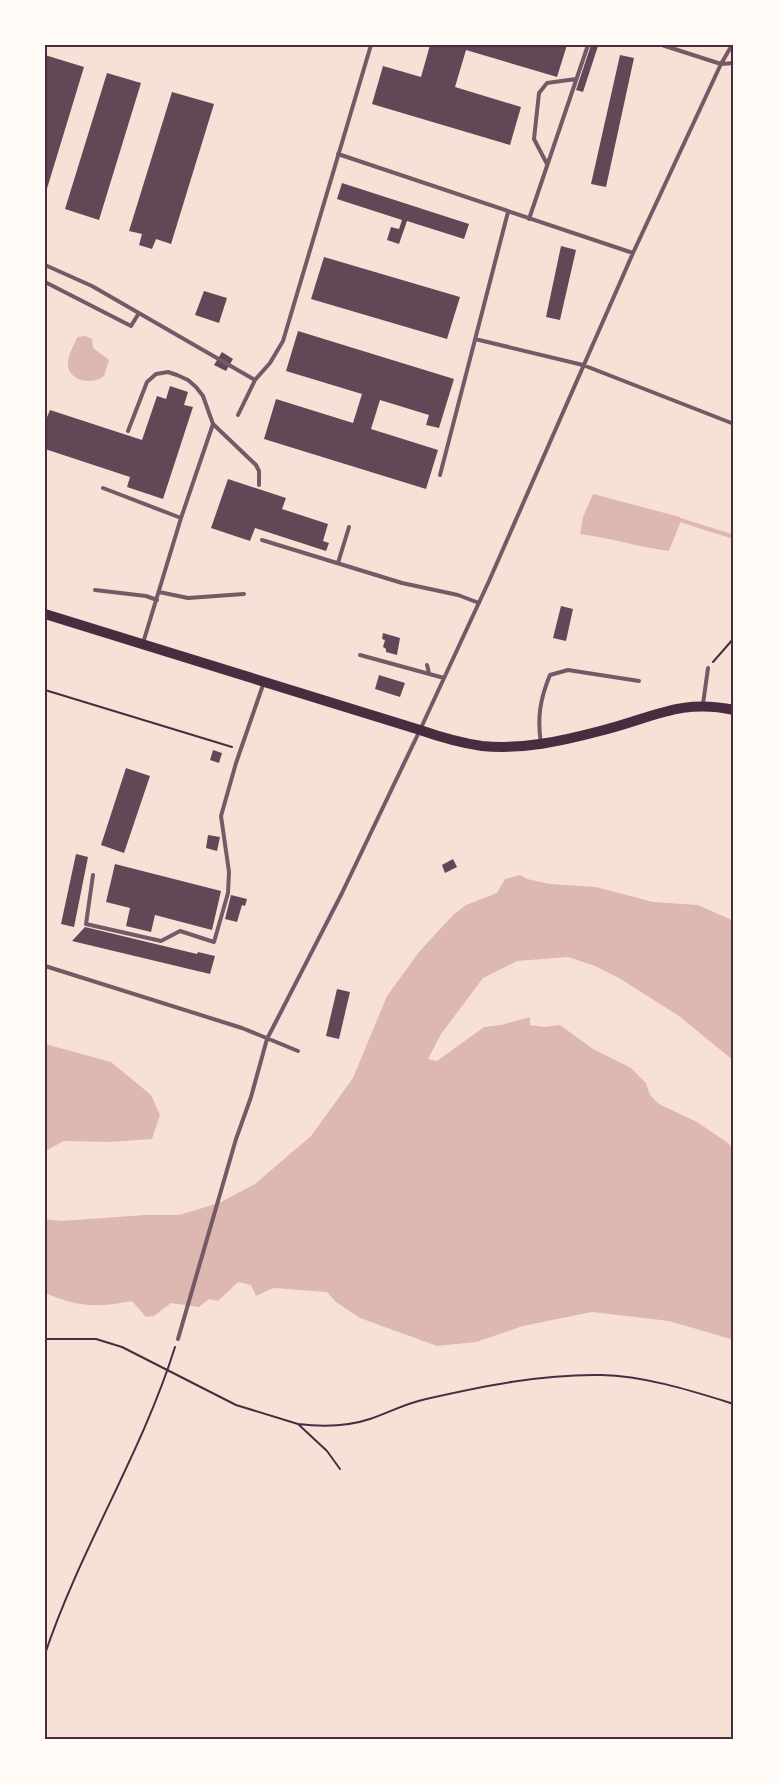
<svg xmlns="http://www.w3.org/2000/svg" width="779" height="1784" viewBox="0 0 779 1784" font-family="Merriweather,serif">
  <rect width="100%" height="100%" fill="#f7e1d7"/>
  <path fill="#dcb8b0" d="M85 336 92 339 93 348 109 360 104 376C93 386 67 381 68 363 68 355 73 347 76 340L78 337Z
    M593 494 680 517V523L669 551C639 547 610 538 580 534L583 517Z
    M520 875 527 879 550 884 596 887 653 902 698 905 734 921V1061L679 1016 619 978 595 966 568 957 517 961 483 978 441 1034 428 1059 437 1061 484 1027 501 1025 530 1017V1025L544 1027 560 1025 593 1049 631 1068 646 1083 650 1095 659 1104 697 1122 728 1143 734 1150V1340L669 1321 592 1312 523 1326 476 1342 437 1346 360 1318 336 1302 327 1292 273 1288 256 1296 251 1285 238 1282 218 1301 209 1299 199 1307 171 1303 154 1316 146 1317 132 1301C96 1308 78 1307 45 1293V1219L61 1221 145 1215H179L219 1203 255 1184 311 1136 353 1078 387 996 419 952 453 915 466 905 497 893 505 879Z
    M45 1044 111 1062 151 1095 160 1115 152 1139 109 1142 64 1141 45 1151Z"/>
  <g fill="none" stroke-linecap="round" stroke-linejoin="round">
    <path stroke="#dcb8b0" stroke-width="4" d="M677 519 734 537"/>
  </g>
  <path fill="#644757" d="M430 45H567L557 77 466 50 455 87 521 107 510 145 372 104 383 66 421 77Z
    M591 45 598 46 583 92 576 90Z
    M45 55 84 67 46 192H45Z
    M620 55 634 58 606 187 591 184Z
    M107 73 141 83 99 220 65 209Z
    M172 92 214 104 171 244 156 239 152 249 139 245 142 234 129 231Z
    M342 183 469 224 464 239 407 221 399 244 387 240 391 227 399 229 402 220 337 199Z
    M561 246 576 250 560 320 546 317Z
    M324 257 460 297 447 339 311 299Z
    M204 291 227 298 219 323 195 315Z
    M298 331 454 379 439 428 426 425 429 415 380 400 371 429 438 450 426 489 264 439 276 399 353 423 362 394 286 371Z
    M222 352 233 359 226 371 214 365Z
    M170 386 188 392 184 405 193 407 163 499 127 487 130 477 45 449V422L50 410 142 440 157 396 166 399Z
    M228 479 286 498 282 509 328 524 323 541 329 543 326 551 255 528 250 541 211 528Z
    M561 606 573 609 566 641 553 638Z
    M383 633 400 638 397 655 386 652V649L383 647 385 640 382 639Z
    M379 675 405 683 400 697 375 689Z
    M213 750 222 753 219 763 210 760Z
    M126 768 150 776 124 853 101 845Z
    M208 835 220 837 217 851 206 848Z
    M76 854 88 857 74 927 61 924Z
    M453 859 457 867 445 873 442 865Z
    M115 864 221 891 212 930 155 915 151 932 126 926 130 908 106 902Z
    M231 895 247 899 245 906 242 905 237 922 225 919Z
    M85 927 197 954 198 952 215 956 210 974 72 941Z
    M337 989 350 992 339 1039 326 1036Z"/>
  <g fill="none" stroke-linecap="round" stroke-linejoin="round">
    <path stroke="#4a2c40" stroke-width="2" d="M713 662 734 638
      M45 690 232 747
      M45 1339H96L122 1347 236 1405 298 1424 327 1451 340 1469
      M298 1424C323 1427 346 1427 370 1419 390 1412 404 1404 426 1399 483 1386 542 1374 601 1375 646 1376 692 1391 734 1404
      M45 1654C80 1549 142 1453 175 1347"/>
    <path stroke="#755966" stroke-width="4" d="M662 45 721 64 734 63
      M338 154 633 253
      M547 164 534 139 539 93 547 83 576 79
      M529 219 588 45
      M45 265 92 286 255 380
      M45 282 131 326 139 313
      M475 339 583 365 734 424
      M238 415 255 380 270 363 283 341 371 45
      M128 431 147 382 156 374 168 372 177 375 188 380 196 387 203 396 213 424 256 465 259 471V485
      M440 475 508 212
      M103 488 181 518
      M262 540 402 583 458 595 479 603
      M338 563 349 527
      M95 590 146 596 157 600
      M159 592 188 598 244 594
      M143 643 181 518 213 424
      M360 655 444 678
      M427 665 429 673
      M703 704 708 668
      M541 744C537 718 540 699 550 675L568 670 639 681
      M93 875 86 924 161 941 180 931 214 942 228 893 229 872 221 816 236 763 264 682
      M45 966 242 1028 298 1051
      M178 1339 236 1139 251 1097 267 1039 342 893 420 730 489 581 633 253 721 64 732 45"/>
    <path stroke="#4a2c40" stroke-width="10" d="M45 614 420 730C440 737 461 743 482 746 522 750 562 741 600 731 651 719 679 698 734 710"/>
  </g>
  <rect width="779" height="1784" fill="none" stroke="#fffaf5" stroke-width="93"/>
  <rect x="46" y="46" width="686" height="1692" fill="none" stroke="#4a2c40" stroke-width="2"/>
</svg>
